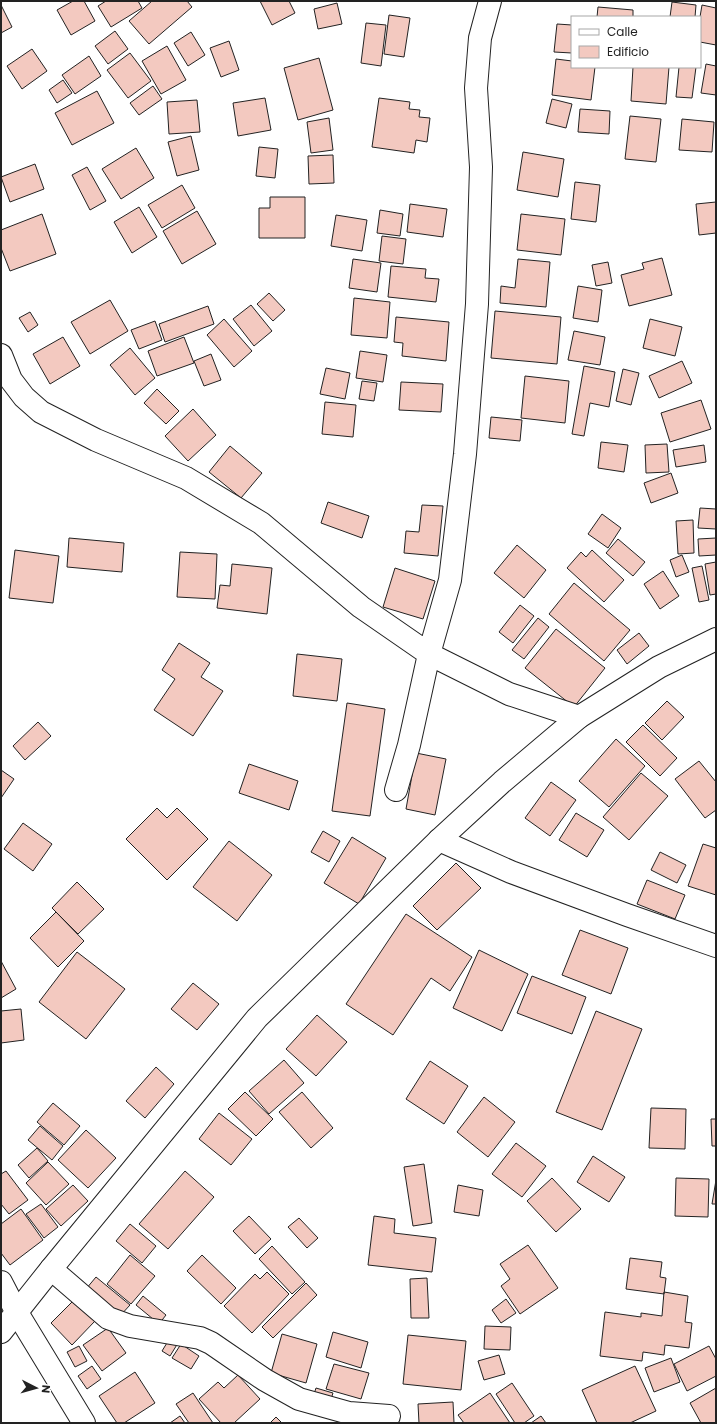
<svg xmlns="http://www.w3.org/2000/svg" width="717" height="1424" viewBox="0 0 717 1424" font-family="Poppins,sans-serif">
  <rect width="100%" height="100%" fill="#fff"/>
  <path fill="#f3c9c0" stroke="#222" d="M73 1H84L95 21 71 35 57 10Z
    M106 1H138L142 8 111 27 98 6Z
    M152 1H187L192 7 149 44 129 21Z
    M260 1H289L295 13 272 25Z
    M672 2 696 5 695 17H670Z
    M337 3 342 24 318 29 314 9Z
    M1 5 12 27 1 33Z
    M702 5 716 8V45L700 42V17Z
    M598 7 633 10V17H597Z
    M389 15 410 18 404 57 384 54Z
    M366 23 386 25 381 66 361 63Z
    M557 24 572 25V53L554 52Z
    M115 31 128 49 108 64 95 46Z
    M191 32 205 55 188 66 174 43Z
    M229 41 239 70 221 77 210 48Z
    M167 46 186 80 161 94 142 61Z
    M32 49 47 71 22 89 7 66Z
    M130 53 151 81 128 98 107 70Z
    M89 56 101 76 75 94 62 75Z
    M319 58 333 110 298 120 284 68Z
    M556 59 572 61V67H595L591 100 552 95Z
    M706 64 716 66V95L701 93Z
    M633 67H669L666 104 631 101Z
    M679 67H696L692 98 676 97Z
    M63 80 72 93 57 103 49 90Z
    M153 86 162 99 139 115 130 103Z
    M97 91 114 123 72 145 55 113Z
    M265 98 271 130 238 136 233 103Z
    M379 98 410 102 409 109 420 110 419 117 430 118 427 142 416 140 414 153 372 147Z
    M552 99 572 104 566 128 546 123Z
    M197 100 200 132 169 134 167 102Z
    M580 109 610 111 609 134 578 132Z
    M630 116 661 119 656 162 625 159Z
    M329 118 333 150 311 153 307 122Z
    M682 119 714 122 712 152 679 150Z
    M191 136 199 170 177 176 168 142Z
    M259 147 278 149 275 178 256 176Z
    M136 148 154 178 121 199 102 169Z
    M523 152 564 159 558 197 517 190Z
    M333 155 334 183 309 184 308 156Z
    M35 164 44 189 10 202 1 177Z
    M87 167 106 201 90 210 72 175Z
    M575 182 600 185 596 222 571 219Z
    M182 185 195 208 162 228 148 205Z
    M270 197H305V238H259V208H270Z
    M716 202V233L699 235 696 204Z
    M410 204 447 209 443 237 407 232Z
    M139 207 157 237 132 253 114 222Z
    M380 210 403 214 400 236 377 233Z
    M197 211 216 244 182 264 163 231Z
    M42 214 56 254 10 271 1 248V230Z
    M521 214 565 219 561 255 517 250Z
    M336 215 367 220 362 251 331 246Z
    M382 236 406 239 403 264 379 261Z
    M662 258 672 295 629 306 621 275 644 269 642 263Z
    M353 259 381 263 377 292 349 288Z
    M518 259 550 262 546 307 500 303 501 286 515 288Z
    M608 262 612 283 596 286 592 265Z
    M391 266 426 269 425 278 439 279 436 302 388 297Z
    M578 286 602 290 598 322 573 318Z
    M269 293 285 310 273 321 257 304Z
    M354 298 390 302 387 338 351 335Z
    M110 300 128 331 90 354 71 322Z
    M251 305 272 331 254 346 233 319Z
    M208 306 214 324 165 342 159 324Z
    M495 311 561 317 557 364 491 358Z
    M30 312 38 325 28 332 19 318Z
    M396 317 449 322 446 361 402 356 403 343 394 342Z
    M224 319 252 351 234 367 207 335Z
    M650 319 682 327 675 356 643 348Z
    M155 321 162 340 139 349 131 330Z
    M574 331 605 337 600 365 568 360Z
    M63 337 80 366 50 384 33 354Z
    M184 337 194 363 157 376 148 351Z
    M130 348 155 378 135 395 110 365Z
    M360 351 387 355 383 382 356 378Z
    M211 354 221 380 204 386 194 361Z
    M682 361 692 383 659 398 649 376Z
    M584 366 615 372 609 407 590 403 584 436 572 434Z
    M326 368 350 373 345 399 320 394Z
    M623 369 639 373 631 405 616 401Z
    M525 376 569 381 565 423 521 418Z
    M362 381 377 383 374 401 359 399Z
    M401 382 443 384 441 412 399 410Z
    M157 389 179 411 166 424 144 403Z
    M701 400 711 429 670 442 661 413Z
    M325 402 356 405 353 437 322 434Z
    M193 409 216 435 188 461 165 436Z
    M491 417 522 420 520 441 489 438Z
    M601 442 628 445 624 472 598 468Z
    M667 444 669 472 646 473 645 445Z
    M704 445 706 462 676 467 673 450Z
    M230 446 262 473 241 498 209 472Z
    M671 473 678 493 651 503 644 483Z
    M328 502 369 516 362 538 321 523Z
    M422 505 443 506 438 556 404 553 406 531 419 532Z
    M700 508 716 509V529L698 528Z
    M602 514 621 528 608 548 588 534Z
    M693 520 694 553 678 554 676 521Z
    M69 538 124 543 122 572 67 567Z
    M716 538V555L699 556 698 539Z
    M618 539 645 562 633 576 606 553Z
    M517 545 546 570 524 598 494 573Z
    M15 550 59 556 53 603 9 598Z
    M592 550 624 580 604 602 567 568 581 552 586 557Z
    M180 552 217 554 215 599 177 597Z
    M682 555 689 572 676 577 670 560Z
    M716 562V594L710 595 705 564Z
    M232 564 272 568 267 614 217 608 220 585 230 586Z
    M702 566 709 600 699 602 692 568Z
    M395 568 435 581 423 619 383 607Z
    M663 571 679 596 660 609 644 584Z
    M574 583 630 630 604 661 549 614Z
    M520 605 534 616 513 643 499 632Z
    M538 618 549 627 524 659 512 650Z
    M556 629 605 668 574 707 525 668Z
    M639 633 649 646 627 664 617 650Z
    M179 643 210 663 201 677 223 691 193 736 154 710 175 679 162 670Z
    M297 654 342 659 337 701 293 696Z
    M667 701 684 717 662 740 645 723Z
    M347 703 385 709 370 816 332 811Z
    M38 722 51 736 25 760 13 746Z
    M643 725 677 758 660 776 626 742Z
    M616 739 645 766 609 807 579 781Z
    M416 753 446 759 435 815 406 809Z
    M699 761 716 782V810L705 818 675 779Z
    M249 764 298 781 289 810 239 793Z
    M1 770 14 779 1 798Z
    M641 773 668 796 629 840 603 817Z
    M551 782 576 800 550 836 525 818Z
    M157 808 167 818 177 808 208 839 167 880 126 839Z
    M576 813 604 830 587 857 559 840Z
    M23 823 52 844 33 871 4 849Z
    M323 831 340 841 329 862 311 852Z
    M352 837 386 858 359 904 324 883Z
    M229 841 272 875 237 921 193 887Z
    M703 844 716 848V895L688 886Z
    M660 852 686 865 677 883 651 870Z
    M456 863 481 888 437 930 413 906Z
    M647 880 685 895 675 919 637 904Z
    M77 882 104 909 78 934 52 908Z
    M56 912 84 941 58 967 30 938Z
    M406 914 472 957 450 991 431 978 393 1035 346 1004Z
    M580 930 628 948 611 994 562 975Z
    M479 950 528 974 502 1031 453 1008Z
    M77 952 125 989 86 1039 39 1002Z
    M1 961 16 989 1 998Z
    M532 976 586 997 572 1034 517 1013Z
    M193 983 219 1004 197 1030 171 1009Z
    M21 1009 24 1040 1 1043V1011Z
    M596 1011 642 1029 602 1130 556 1112Z
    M317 1015 347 1042 316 1076 286 1049Z
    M284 1060 304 1083 269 1114 249 1091Z
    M430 1061 468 1086 444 1124 406 1099Z
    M156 1067 174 1084 145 1118 126 1101Z
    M245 1092 273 1119 256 1136 228 1109Z
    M302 1092 333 1128 311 1148 279 1112Z
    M484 1097 515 1122 488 1157 457 1132Z
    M53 1103 80 1126 64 1145 37 1122Z
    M651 1108 686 1109 685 1149 649 1148Z
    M219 1113 252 1139 231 1165 199 1139Z
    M711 1119H716V1146H712Z
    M40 1126 63 1146 52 1160 28 1140Z
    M86 1130 116 1158 88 1188 58 1160Z
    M516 1143 546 1166 522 1197 492 1174Z
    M37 1148 48 1161 29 1178 18 1165Z
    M593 1156 625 1177 609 1202 577 1182Z
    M48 1162 69 1184 46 1205 26 1183Z
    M424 1164 432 1223 413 1226 404 1167Z
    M6 1171 28 1200 9 1214 1 1204V1174Z
    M185 1171 214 1197 168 1249 139 1224Z
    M552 1178 581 1209 556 1232 527 1201Z
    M676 1178 709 1179 708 1217 675 1216Z
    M716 1180V1204H712Z
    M73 1185 88 1201 61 1226 46 1209Z
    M458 1185 483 1190 479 1216 454 1212Z
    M41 1204 58 1227 44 1238 26 1214Z
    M21 1209 43 1240 10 1265 1 1253V1224Z
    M249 1216 271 1239 255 1254 233 1231Z
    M374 1216 395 1219 394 1233 436 1238 432 1272 368 1265Z
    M299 1218 318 1238 307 1248 288 1227Z
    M130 1224 156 1246 142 1263 116 1241Z
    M528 1245 558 1288 520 1314 501 1286 510 1279 500 1264Z
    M272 1246 305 1282 292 1294 259 1259Z
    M130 1255 155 1276 131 1304 107 1284Z
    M202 1255 236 1288 221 1304 187 1271Z
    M630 1258 662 1262 660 1277 666 1278 664 1294 626 1289Z
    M267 1272 289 1294 252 1333 224 1306 255 1274 260 1279Z
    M96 1277 130 1305 119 1317 86 1289Z
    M427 1278 429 1318H411L410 1279Z
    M306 1283 317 1295 273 1338 262 1327Z
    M664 1292 688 1296 685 1322 692 1323 689 1348 665 1345 664 1355 643 1352 642 1361 600 1356 605 1312 641 1317V1313L662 1316Z
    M143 1296 166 1315 159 1324 136 1305Z
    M506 1299 516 1313 501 1323 492 1310Z
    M74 1300 95 1321 72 1345 51 1323Z
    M485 1326 511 1327 510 1350 484 1349Z
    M108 1328 126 1353 102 1371 83 1345Z
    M333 1332 368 1342 361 1368 326 1357Z
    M282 1334 317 1344 306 1383 271 1373Z
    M408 1335 466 1341 461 1390 403 1384Z
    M170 1338 178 1343 170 1356 162 1351Z
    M181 1344 199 1356 191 1369 172 1358Z
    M79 1346 87 1361 75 1367 67 1352Z
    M709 1346 716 1359V1376L687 1391 674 1364Z
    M499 1355 505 1374 484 1380 478 1361Z
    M671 1358 680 1382 654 1392 645 1368Z
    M334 1364 369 1373 361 1399 326 1389Z
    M92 1366 101 1379 87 1389 78 1376Z
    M635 1366 656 1411 630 1423H597L582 1390Z
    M135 1372 155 1403 124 1423H117L99 1396Z
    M238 1375 260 1399 234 1423H221L199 1399 218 1382 224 1388Z
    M512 1383 534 1416 524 1423H515L496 1394Z
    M316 1388 333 1393 329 1405 312 1400Z
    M716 1388V1423H701L690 1403Z
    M193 1393 213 1423H189L176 1404Z
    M490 1393 510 1423H464L458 1415Z
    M453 1402 454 1423H419L418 1404Z
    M180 1416 185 1423H170Z
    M541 1416 546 1423H531Z
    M276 1417 282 1423H270Z"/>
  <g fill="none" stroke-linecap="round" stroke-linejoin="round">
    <defs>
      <path id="minor" d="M1 355 11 380 24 397 41 412 96 440 186 478 261 523 361 607 429 654 509 694 579 717
        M396 790 409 745 429 654 450 580 465 454 477 304 481 167 476 88 480 38 490 1
        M439 840 511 872 627 915 716 946
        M51 1269 108 1318 130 1326 200 1338 211 1343 265 1380 299 1399 349 1413 389 1416
        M1 1282 16 1311 84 1423"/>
      <path id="major" d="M1 1332 51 1269 257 1018 439 840 502 782 579 717 659 667 716 639"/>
    </defs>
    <use href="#minor" stroke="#222" stroke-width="24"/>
    <use href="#major" stroke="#222" stroke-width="24"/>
    <use href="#minor" stroke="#fff" stroke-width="22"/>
    <use href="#major" stroke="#fff" stroke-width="22"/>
  </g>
  <rect width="717" height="1424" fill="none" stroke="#222222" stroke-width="4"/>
  <rect x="571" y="16" width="130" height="52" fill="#ffffff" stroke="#a7a7a7"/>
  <rect x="579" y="29" width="20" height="6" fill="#ffffff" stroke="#a7a7a7"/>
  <text x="607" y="36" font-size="12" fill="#222222">Calle</text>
  <rect x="579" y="46" width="20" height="12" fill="#f3c9c0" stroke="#a7a7a7"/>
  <text x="607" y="56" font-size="12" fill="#222222">Edificio</text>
  <g transform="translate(36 1388) rotate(96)" stroke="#ffffff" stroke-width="3" paint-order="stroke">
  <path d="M0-3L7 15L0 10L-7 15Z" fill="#222222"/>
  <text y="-6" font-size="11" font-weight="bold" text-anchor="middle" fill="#222222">N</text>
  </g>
</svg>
